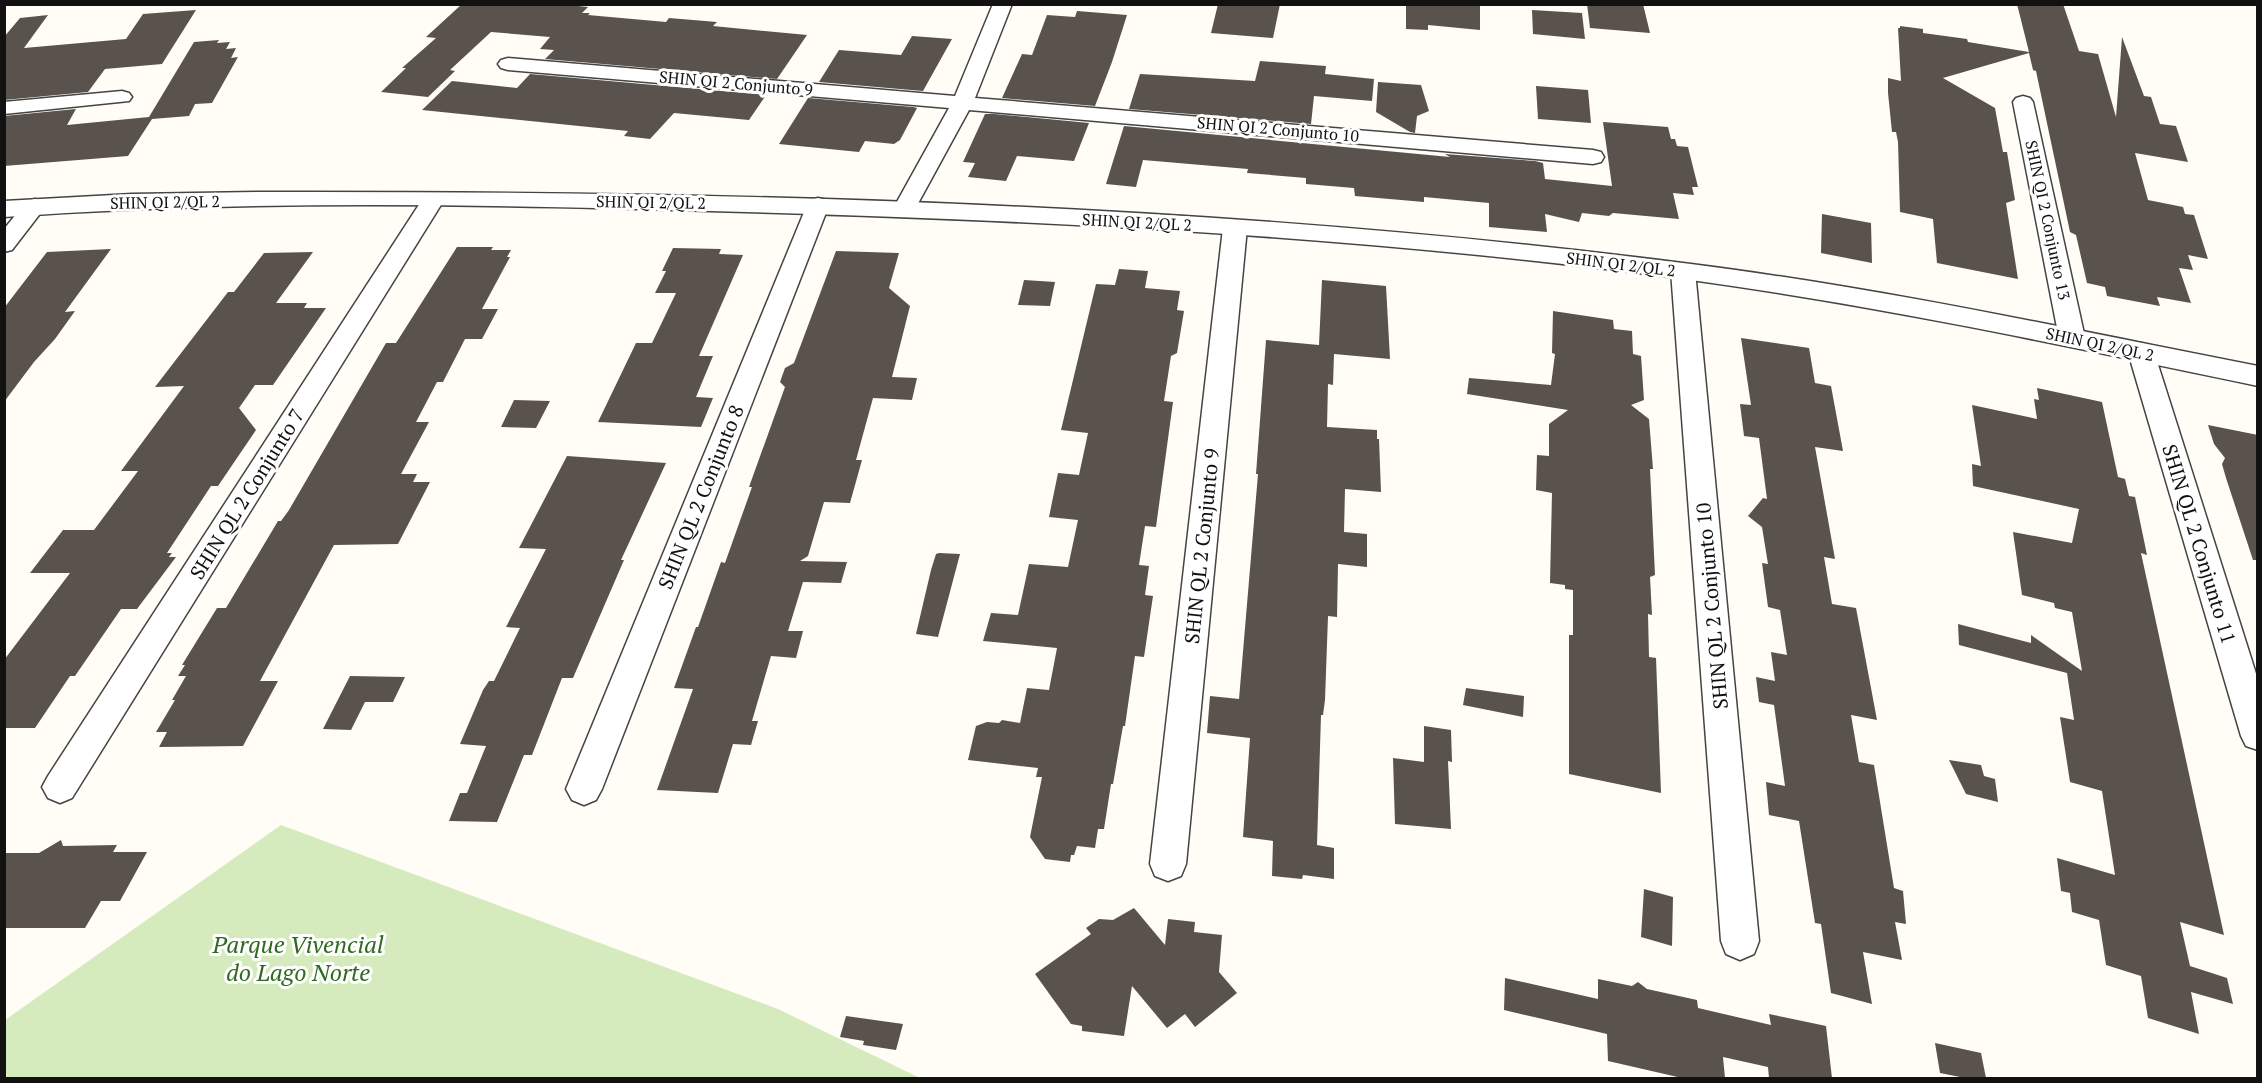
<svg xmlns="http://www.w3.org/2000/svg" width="2262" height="1083" viewBox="0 0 2262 1083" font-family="'PT Serif',serif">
  <rect width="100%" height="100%" fill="#fffdf5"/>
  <path fill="#d5ebbd" d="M281 825 778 1009 920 1078H5V1020Z"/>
  <path fill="#5a524d" d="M462 4H558L588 7 582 13H590L588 15 666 22 669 18 717 22 713 26 807 35 777 79 545 59 554 50 540 49 550 37 491 32 450 70 455 71 428 97 381 92 406 68H402L436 38 426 37Z
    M1218 4H1280L1273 38 1211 33Z
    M1406 4H1480V30L1428 25V30L1406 29Z
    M1587 4H1643L1650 33 1590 28Z
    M2017 4H2063L2079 51 2098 54 2116 117 2122 37 2144 96 2151 97 2160 124 2176 126 2188 162 2135 153 2148 200 2183 207 2185 214 2194 215 2208 259 2188 255 2193 270 2179 268 2191 303 2157 297 2160 306 2107 296 2105 287 2087 283 2076 235 2070 232 2036 71 2033 70 2029 53 1943 78 1995 108 2003 152H2007L2015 200 2006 203 2018 279 1937 263 1933 219 1900 212 1898 142 1896 132H1892L1888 93V78L1901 81 1898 28H1900V26L1923 29V33L1967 39 1968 42 2029 52Z
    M196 10 162 64 105 69 88 92 4 100V37L20 18 48 15 24 48 126 39 143 14Z
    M1532 10 1582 13 1585 39 1533 34Z
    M1077 11 1127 15 1112 62 1095 106 1002 98 1022 54 1032 55 1047 15 1075 17Z
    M912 36 952 39 923 91 819 82 839 50 901 55Z
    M219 40 217 43 230 42 226 49 236 48 231 58 238 57 212 103 195 104 189 116 152 119 128 156 4 166V116L76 109 67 125 149 117 194 42Z
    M1260 61 1326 66 1325 74 1374 79 1372 101 1314 96 1311 124 1129 109 1140 74 1255 81Z
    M530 74 766 95 749 120 674 113 650 139 624 136 628 131 422 110 452 81 517 88Z
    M1378 82 1421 85 1429 111 1417 116 1415 133 1410 132 1376 112Z
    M1536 86 1588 90 1591 123 1538 119Z
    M808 98 913 107 917 108 900 140 894 144 865 141 859 152 779 144Z
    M985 114H994L1089 123 1074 161 1017 156 1006 181 968 177 975 163 963 162Z
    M1603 122 1668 127 1671 139H1675L1677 146 1688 147 1698 187H1692L1694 195 1673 193 1679 219 1613 213 1609 216 1582 213 1579 222 1545 214 1547 232 1489 227V203L1424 197V202L1355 196 1354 188 1306 184V178L1247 173 1248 169 1143 160 1136 187 1106 184 1124 126 1450 157 1445 154 1535 161 1543 163 1545 179 1612 186Z
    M1822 214 1871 223 1872 263 1821 253Z
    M457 247H493L491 250H511L507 257H510L482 309H498L482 339H465L443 382H437L416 422H429L401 474H417L413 482H430L398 544 334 545 260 681H278L243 746 159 747 167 732H156L175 700H172L186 676H178L185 665H182L217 608H226L278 521H281L289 510 386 343H396Z
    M673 248 721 249 719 254 743 255 699 356H713L696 397 713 398 701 427 598 422 636 343H652L676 293H655L666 271H662Z
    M111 249 65 312 75 311 55 339 34 362 4 402V308L47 252Z
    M836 251 899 253 889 288 910 306 892 377 917 378 912 400 873 398 856 460H862L850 503 824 502 808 556 800 561 847 562 841 583 803 582 788 631H803L796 658 771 656 752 721H758L751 745 733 744 718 793 657 790 693 689 674 688 696 627H698L721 562 725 563 752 487H749L785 387 780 382 785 368 794 363Z
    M313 252 276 303H307L304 308H326L273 385H255L239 408 256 430 218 486H211L167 553H172L169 557H176L137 609H121L75 676H70L35 728H4V660L70 573H30L63 530H94L138 471H121L184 386 155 387 228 292H234L264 253Z
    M1119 269 1148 271 1145 288 1180 291 1177 310 1184 311 1177 353 1171 356 1164 401 1173 402 1156 527 1145 526 1139 565 1149 566 1145 595 1153 596 1144 657 1135 656 1125 726H1123L1113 784H1111L1104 829H1098L1095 848 1077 846 1074 855H1071L1070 862 1045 859 1030 837 1042 777H1036L1038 768 968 760 976 726 987 722 999 723 1002 720 1020 723 1027 688 1049 690 1057 648 983 641 991 613 1018 615 1029 564 1068 567 1078 520 1049 517 1058 473 1079 475 1088 433 1061 430 1096 284 1115 285Z
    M1024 280 1055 282 1050 306 1018 305Z
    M1322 280 1386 286 1390 359 1334 354 1333 385 1328 384 1327 427 1377 430V439H1379L1381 492 1345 489 1344 532 1367 534V567L1338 564 1337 617 1328 616 1325 700 1323 715H1321L1317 845 1334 848V879L1303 875 1302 879 1272 876 1273 841 1243 837 1250 738 1207 733 1210 696 1239 699 1258 474H1256L1266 340 1319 345Z
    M1553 311 1613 320 1614 329 1632 331 1633 354 1641 356 1644 400 1631 405 1649 419 1653 469H1650L1655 575 1650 577 1652 615 1648 614 1649 657 1656 658 1661 793 1569 774V635H1573V590L1565 589V585L1550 583 1552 493 1536 490 1537 455 1549 456V424L1568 410 1467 394 1469 378 1551 385 1555 354 1552 353Z
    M1741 338 1809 348 1815 383 1831 386 1843 451 1815 447 1835 559 1824 557 1832 604 1856 608 1877 720 1851 715 1859 762 1874 765 1894 888 1903 891 1906 924 1895 922 1902 960 1863 952 1872 1004 1831 993 1821 924 1815 923 1799 821 1769 815 1766 782 1785 786 1774 705 1759 702 1756 677 1775 681 1771 652 1787 655 1780 610 1768 607 1762 563 1768 564 1762 527 1748 516 1763 498 1767 499 1759 438 1744 436 1740 404 1751 405Z
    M2037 388 2102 402 2118 477 2125 479 2129 496 2135 497 2147 555 2141 553 2224 935 2180 922 2190 966 2227 978 2233 1004 2191 992 2199 1034 2148 1018 2141 976 2106 965 2099 920 2072 912 2070 893 2061 891 2057 858 2115 875 2102 791 2070 782 2060 717 2074 720 2067 673 1959 645 1958 624 2031 643V635L2082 671 2072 612 2055 608 2054 603 2022 595 2013 532 2072 543 2079 509 1973 486 1972 464 1981 466 1972 405 2037 419 2034 399 2039 400Z
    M514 400 550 401 536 428 501 427Z
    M2208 425 2258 435V560H2253L2226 478 2222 464 2225 458 2214 444Z
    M567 456 666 463 621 560H624L573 678H562L532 755H524L497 822 449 821 460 793H467L486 746 460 744 483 690 489 681H494L520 628 506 627 546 549 519 548Z
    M939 553 960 554 938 637 916 634 931 570 936 554Z
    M350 676 405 677 393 702H365L351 730 323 729Z
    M1466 688 1524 696 1523 717 1463 705Z
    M1424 726 1451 730 1452 762 1448 761 1451 829 1395 824 1393 758 1424 762Z
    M1949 760 1981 765 1984 776 1995 779 1998 802 1966 794Z
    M61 840 63 846 117 845 113 852H147L120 901H101L85 928H4V853H39Z
    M1644 889 1673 897 1672 946 1641 937Z
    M1134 908 1165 945 1168 919 1195 922 1194 932 1222 935 1219 972 1237 993 1195 1027 1185 1014 1167 1028 1132 986 1124 1036 1082 1031V1026L1071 1024 1035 974 1091 934 1086 928 1099 919 1113 920Z
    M1505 978 1598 999V979L1632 986 1638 982 1647 989 1697 1000 1698 1008 1771 1025 1769 1014 1826 1026 1832 1078H1769L1768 1067 1723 1057 1725 1078H1682L1608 1061 1607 1034 1504 1010Z
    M846 1016 903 1024 896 1050 863 1045 864 1041 840 1037Z
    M1935 1043 1981 1053 1986 1078H1965L1940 1073Z"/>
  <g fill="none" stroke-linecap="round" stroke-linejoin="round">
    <defs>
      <path id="minor" d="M993 4H1012L975 98 1593 150 1601 152 1604 157 1601 162 1593 164 969 110 915 209 912 214 904 216 896 214 893 209 949 108 508 70 501 68 498 64 501 60 508 58 955 96Z
        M122 91 129 93 132 97 129 101 4 114V102Z
        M2023 96 2030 98 2033 102 2085 338 2081 344 2072 346 2063 344 2059 338 2013 102 2016 98Z
        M433 193 441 195 444 200 72 798 60 803 48 798 42 787 48 776 422 200 425 195Z
        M818 198 826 200 829 205 602 789 596 800 584 805 572 800 566 789 807 205 810 200Z
        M35 199 43 201 46 206 12 250 4 252V229L27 201Z
        M1235 221 1243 223 1247 228 1186 864 1181 876 1168 881 1155 876 1150 864 1223 228 1227 223Z
        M1683 264 1692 266 1695 271 1759 941 1754 954 1740 960 1726 954 1721 941 1671 271 1674 266Z
        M2141 343 2150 346 2154 352 2258 680V750L2246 746 2241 736 2128 352 2132 346Z"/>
      <path id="tertiary" d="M260 192C737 191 1217 203 1691 264 1882 288 2069 329 2258 366V386C2072 347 1886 307 1698 281 1371 236 1040 220 710 211 475 204 239 200 4 217V201L132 194Z"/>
    </defs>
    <use href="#minor" stroke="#444" stroke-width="3"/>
    <use href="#tertiary" stroke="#444" stroke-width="3"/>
    <use href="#minor" fill="#fff" fill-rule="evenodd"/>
    <use href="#tertiary" fill="#fff" fill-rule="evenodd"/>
  </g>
  <g text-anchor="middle" stroke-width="6" stroke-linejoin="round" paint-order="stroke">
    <g font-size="16" fill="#111" stroke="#fff">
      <text transform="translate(736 83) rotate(5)" y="6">SHIN QI 2 Conjunto 9</text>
      <text transform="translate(1278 129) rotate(5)" y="6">SHIN QI 2 Conjunto 10</text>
      <text transform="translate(165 202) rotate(-1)" y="6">SHIN QI 2/QL 2</text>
      <text transform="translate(651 202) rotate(1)" y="6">SHIN QI 2/QL 2</text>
      <text transform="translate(2048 220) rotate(78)" y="6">SHIN QI 2 Conjunto 13</text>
      <text transform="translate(1137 222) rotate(3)" y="6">SHIN QI 2/QL 2</text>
      <text transform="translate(1621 264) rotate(7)" y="6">SHIN QI 2/QL 2</text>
      <text transform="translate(2100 344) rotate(12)" y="6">SHIN QI 2/QL 2</text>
    </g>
    <g font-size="20" fill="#111" stroke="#fff">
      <text transform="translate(247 494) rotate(-58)" y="7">SHIN QL 2 Conjunto 7</text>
      <text transform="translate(701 497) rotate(-68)" y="7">SHIN QL 2 Conjunto 8</text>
      <text transform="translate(2199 544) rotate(73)" y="7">SHIN QL 2 Conjunto 11</text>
      <text transform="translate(1202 546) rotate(-84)" y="7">SHIN QL 2 Conjunto 9</text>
      <text transform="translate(1712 606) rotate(-95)" y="7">SHIN QL 2 Conjunto 10</text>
    </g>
    <g font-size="24" font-style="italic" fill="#2f6b1f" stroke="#fff">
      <text x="298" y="953">Parque Vivencial<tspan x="298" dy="28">do Lago Norte</tspan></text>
    </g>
  </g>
  <rect width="2262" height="1083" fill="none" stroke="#111111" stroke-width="12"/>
</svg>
